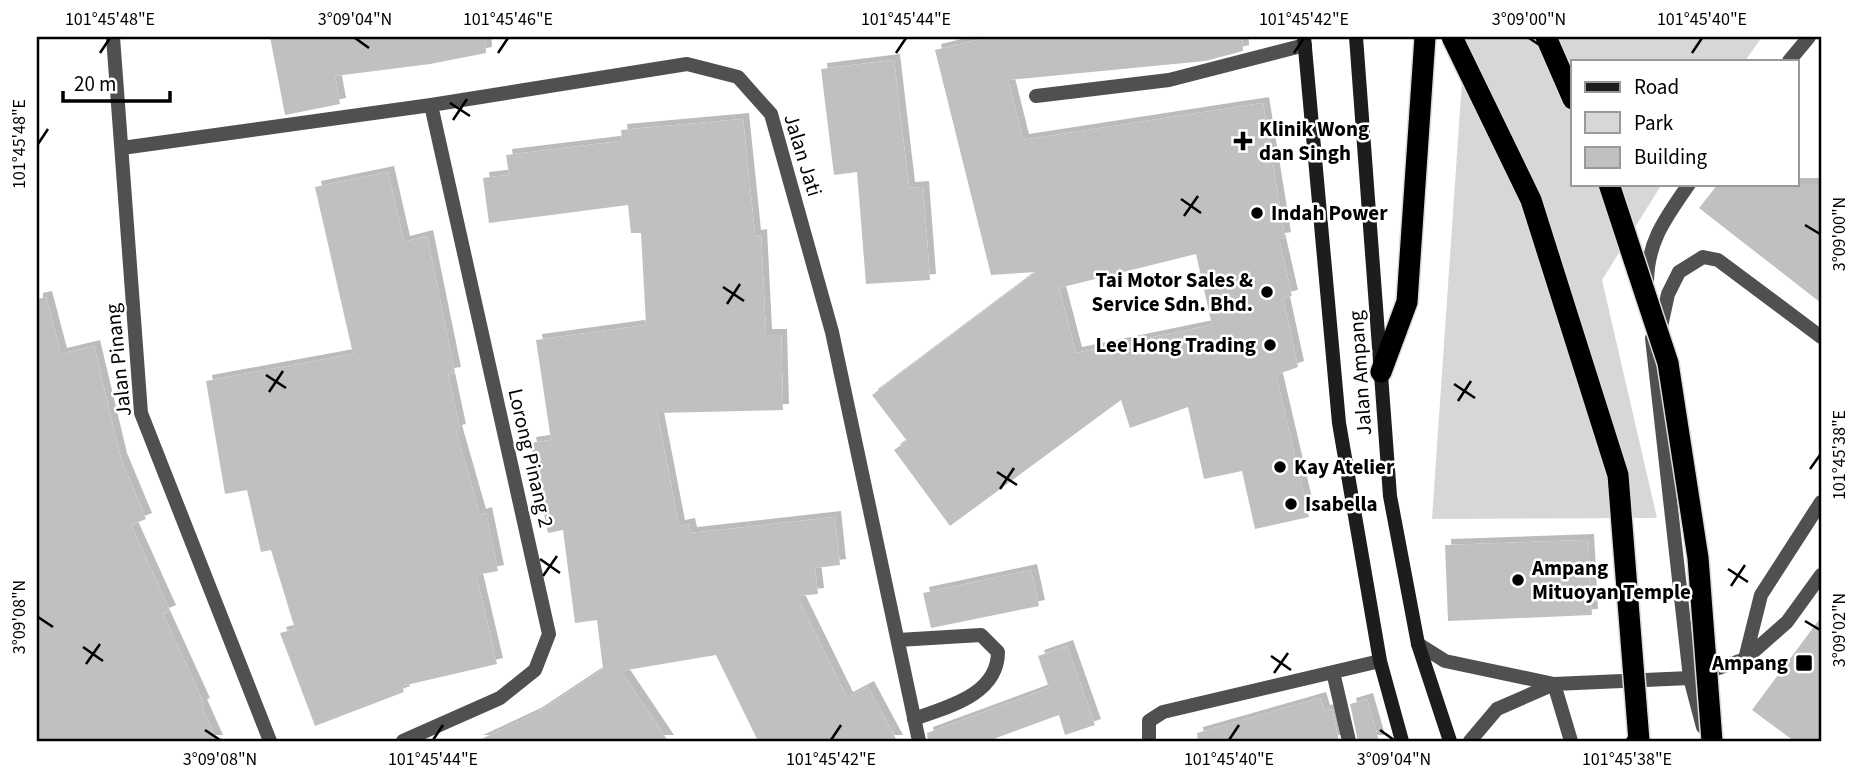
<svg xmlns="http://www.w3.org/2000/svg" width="1858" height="778" viewBox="0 0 1858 778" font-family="'Source Sans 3',sans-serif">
  <defs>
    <filter id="shadow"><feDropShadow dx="6" dy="-6" stdDeviation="0" flood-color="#0004"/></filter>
  </defs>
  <rect width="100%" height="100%" fill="#fff"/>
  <path fill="#d7d7d7" d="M1465 37H1762L1745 61H1573V184H1662L1602 280 1657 518 1432 519Z"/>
  <path fill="#c0c0c0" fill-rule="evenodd" filter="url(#shadow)" d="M270 37H485L486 53 430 64 335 76 340 104 285 115Z
    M989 37H1242L1243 51 1205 61 1008 80 1023 140 1263 103 1285 238 1279 239 1292 296 1283 298 1298 367 1276 375 1309 517 1255 529 1242 471 1204 479 1188 407 1130 428 1121 400 950 526 894 450 907 441 872 395 1036 272 991 275 935 50ZM1196 254 1212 325 1076 353 1059 288Z
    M894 60 909 188 923 187 930 280 866 284 857 172 834 175 821 69Z
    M743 119 755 236 761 235 766 335H781L783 410 657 413 679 526 689 524 691 533 835 517 840 565 815 568 818 594 797 596 847 698 868 687 897 741H758L716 655 621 671 668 741H477L535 714 603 669 597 620 575 623 563 530 548 533 530 443 551 440 536 340 646 325 641 233H631L628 205 489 223 483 178 509 175 506 155 622 141 621 130Z
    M388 172 404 242 427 236 455 373 448 374 460 430 456 431 480 515 486 513 498 571 476 575 497 664 402 686 404 692 315 726 280 633 295 629 271 550 261 552 247 490 225 494 206 381 353 354 315 187Z
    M1718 184H1821V303L1699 208Z
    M46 297 61 354 94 346 121 459 146 519 131 525 170 611 163 614 204 704 201 705 217 741H37V299Z
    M1588 540 1592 615 1448 621 1445 545Z
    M1031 570 1039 606 931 628 923 593Z
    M1821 617V741H1794L1752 710Z
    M1067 646 1095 725 1065 735 1059 715 988 741H928L927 733 1049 688 1038 656Z
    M1320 698 1324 711 1332 709 1339 741H1198L1197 733Z
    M1367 699 1379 741H1358L1350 704Z"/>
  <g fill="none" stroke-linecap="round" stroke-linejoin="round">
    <defs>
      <path id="highway" d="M1546 37 1573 99
        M1381 372 1407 302 1425 37"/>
    </defs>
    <use href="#highway" stroke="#dbdbdb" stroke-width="24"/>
    <path stroke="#505050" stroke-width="14" d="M1036 96 1169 80 1305 45
      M1660 331 1668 294 1679 272 1703 257 1718 260 1821 337
      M898 640 981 635 998 652C998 695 947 707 914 719
      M1418 644 1445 661 1554 684 1690 678 1745 659 1787 622 1821 575
      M1745 659 1761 595 1821 502
      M1333 672 1349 741
      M1690 678 1703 727
      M1554 684 1571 741
      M1149 741V721L1163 712 1380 661
      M1470 741 1497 709 1554 684"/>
    <path stroke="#505050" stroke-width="14" d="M113 37 141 413 270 741
      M1789 61 1809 37
      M122 148 431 105 687 64 738 77 771 114 832 332 919 741
      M1647 283C1647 242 1666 217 1689 184
      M1652 338 1690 678
      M403 741 500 698 535 670 549 634 431 105"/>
    <path stroke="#1d1d1d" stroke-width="14" d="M1304 37 1339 423 1380 661 1402 741
      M1356 37 1390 496 1418 644 1450 741"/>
    <use href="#highway" stroke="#000" stroke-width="21"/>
    <defs>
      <path id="highway-bridge" d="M1452 37 1531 200 1618 475 1639 741
        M1609 184 1668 363 1698 558 1712 741"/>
    </defs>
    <use href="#highway-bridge" stroke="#dbdbdb" stroke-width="24" stroke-linecap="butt"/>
    <use href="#highway-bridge" stroke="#000" stroke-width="21"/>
  </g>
  <path fill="none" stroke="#000" stroke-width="2.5" d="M355 38 369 48M1529 38 1544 48M100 53 110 38M498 53 508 38M896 53 906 38M1294 53 1304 38M1692 53 1702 38M450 103 470 116M453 120 467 99M38 144 48 129M1181 199 1201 213M1184 216 1198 196M1805 225 1820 234M723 287 744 301M727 304 740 284M266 375 286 388M1454 384 1475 398M269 392 283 371M1458 401 1471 381M1810 469 1820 455M997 472 1017 485M1000 489 1014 468M540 559 560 573M1728 569 1748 582M543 576 557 556M1731 586 1745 565M38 617 53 627M1805 621 1820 630M83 647 103 661M1271 656 1291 670M86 664 100 644M1274 673 1288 653M205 730 220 740M1380 730 1394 740M433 740 443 725M831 740 841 725M1229 740 1239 725M1627 740 1637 725"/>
  <g fill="#000" stroke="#fff" stroke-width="2.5">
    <path d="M1239.5 130.5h7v7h7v7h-7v7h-7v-7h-7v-7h7z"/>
    <circle cx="1257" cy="213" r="7"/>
    <circle cx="1267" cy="292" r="7"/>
    <circle cx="1270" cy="345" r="7"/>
    <circle cx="1280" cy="467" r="7"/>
    <circle cx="1291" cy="504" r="7"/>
    <circle cx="1518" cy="580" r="7"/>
    <rect x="1795" y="654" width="18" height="18" rx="3.5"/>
  </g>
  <g text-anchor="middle" stroke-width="5" stroke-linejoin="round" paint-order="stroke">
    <g font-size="21" font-weight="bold" fill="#000" stroke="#fff" text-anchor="start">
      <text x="1259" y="136">Klinik Wong<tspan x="1259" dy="24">dan Singh</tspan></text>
      <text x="1271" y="220">Indah Power</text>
      <text x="1253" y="287" text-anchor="end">Tai Motor Sales &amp;<tspan x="1253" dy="24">Service Sdn. Bhd.</tspan></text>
      <text x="1256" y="352" text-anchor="end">Lee Hong Trading</text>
      <text x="1294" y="474">Kay Atelier</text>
      <text x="1305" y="511">Isabella</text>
      <text x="1532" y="575">Ampang<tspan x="1532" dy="24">Mituoyan Temple</tspan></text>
      <text x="1788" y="670" text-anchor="end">Ampang</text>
    </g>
    <g font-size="21" fill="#000" stroke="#fff">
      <text transform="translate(803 155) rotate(73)" y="7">Jalan Jati</text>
      <text transform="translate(118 360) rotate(-96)" y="7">Jalan Pinang</text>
      <text transform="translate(1360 373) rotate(-94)" y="7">Jalan Ampang</text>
      <text transform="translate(531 458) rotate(77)" y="7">Lorong Pinang 2</text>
    </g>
  </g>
  <rect width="1858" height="778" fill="none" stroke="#ffffff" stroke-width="77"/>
  <rect x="1571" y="60" width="228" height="126" fill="#ffffff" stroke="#999999" stroke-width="2"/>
  <rect x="1585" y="82" width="35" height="10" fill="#1d1d1d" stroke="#999999" stroke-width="2"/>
  <text x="1634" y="94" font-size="21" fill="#000000">Road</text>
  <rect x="1585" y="112" width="35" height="21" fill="#d7d7d7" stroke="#999999" stroke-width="2"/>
  <text x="1634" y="130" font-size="21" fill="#000000">Park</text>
  <rect x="1585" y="147" width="35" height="21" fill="#c0c0c0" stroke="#999999" stroke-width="2"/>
  <text x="1634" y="164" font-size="21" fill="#000000">Building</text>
  <path d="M63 91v10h107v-10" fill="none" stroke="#000000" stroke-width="3.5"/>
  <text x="74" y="91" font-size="21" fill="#000000" stroke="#ffffff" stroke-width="5" paint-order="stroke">20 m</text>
  <rect x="38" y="38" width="1782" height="702" fill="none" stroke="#000" stroke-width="2.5"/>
  <g font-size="18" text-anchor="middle" fill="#000">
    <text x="110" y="25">101°45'48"E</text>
    <text x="355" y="25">3°09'04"N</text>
    <text x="508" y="25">101°45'46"E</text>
    <text x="906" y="25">101°45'44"E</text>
    <text x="1304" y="25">101°45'42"E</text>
    <text x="1529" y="25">3°09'00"N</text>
    <text x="1702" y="25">101°45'40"E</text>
    <text transform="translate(19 144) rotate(-90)" y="6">101°45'48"E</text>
    <text transform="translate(1839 234) rotate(-90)" y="6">3°09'00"N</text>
    <text transform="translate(1839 455) rotate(-90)" y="6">101°45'38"E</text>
    <text transform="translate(19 617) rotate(-90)" y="6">3°09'08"N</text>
    <text transform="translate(1839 630) rotate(-90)" y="6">3°09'02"N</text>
    <text x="220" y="765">3°09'08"N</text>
    <text x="433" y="765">101°45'44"E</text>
    <text x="831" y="765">101°45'42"E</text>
    <text x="1229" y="765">101°45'40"E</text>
    <text x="1394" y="765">3°09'04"N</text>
    <text x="1627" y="765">101°45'38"E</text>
  </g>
</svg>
